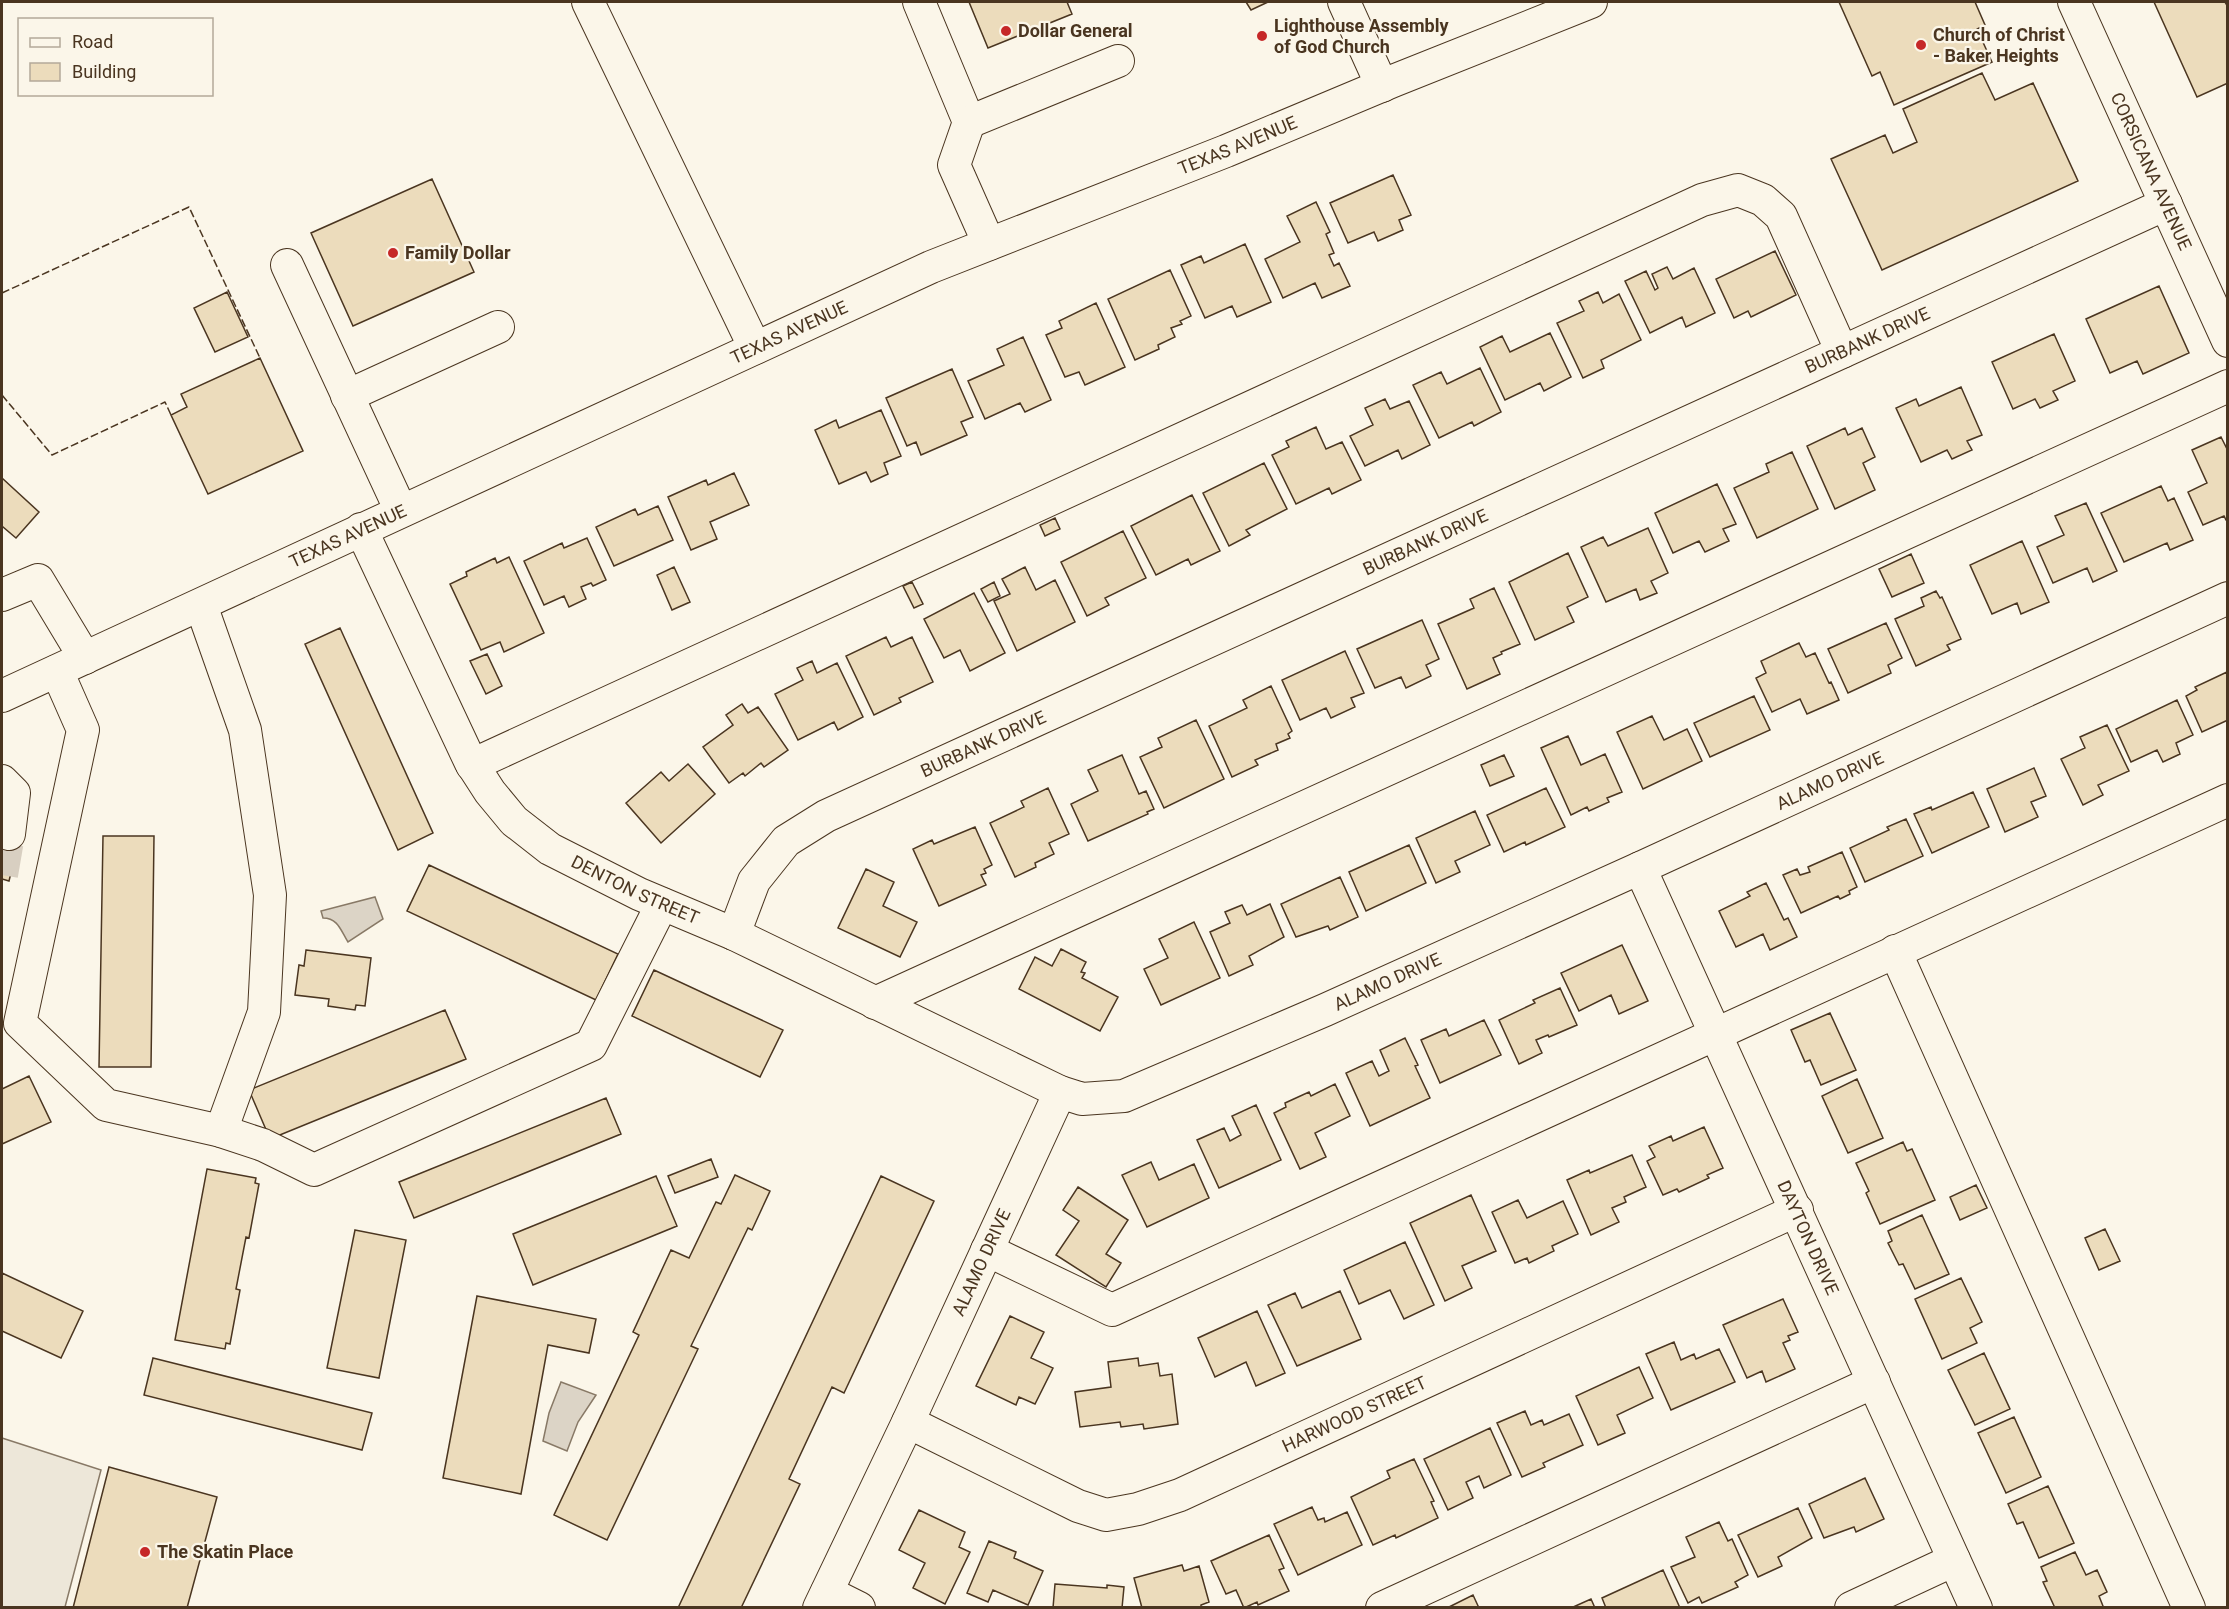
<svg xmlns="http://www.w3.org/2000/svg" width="2229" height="1609" viewBox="0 0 2229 1609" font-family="Roboto,sans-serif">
  <rect width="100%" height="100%" fill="#fbf6e9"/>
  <path fill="#ede7d9" stroke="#887966" stroke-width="1.5" d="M2 1438 101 1470 65 1607H2Z"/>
  <path fill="#dcd4c6" stroke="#887966" stroke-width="1.5" d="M375 897 383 919 348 942C341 931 338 918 323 918L321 911Z
    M561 1382 596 1395 578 1422 567 1451 543 1441 549 1413Z"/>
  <path fill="#ecdcbc" stroke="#4a3520" stroke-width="1.5" d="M969 2H1067L1072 14 988 48Z
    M1246 2H1268L1251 10Z
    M1839 2H1975L1985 25 1977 29 1992 62 1894 105 1880 72 1872 76Z
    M2154 2H2225L2228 7V83L2197 97Z
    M1982 73 1995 100 2033 83 2078 181 1882 270 1831 159 1885 135 1893 153 1917 142 1903 109Z
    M1393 175 1411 215 1399 220 1403 230 1378 241 1374 232 1348 243 1330 203Z
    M432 179 474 272 353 326 311 233Z
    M1316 202 1330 232 1326 234 1334 253 1329 255 1334 266 1339 263 1350 286 1322 298 1315 283 1283 298 1265 259 1300 242 1287 216Z
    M1245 244 1271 302 1237 317 1232 306 1205 318 1181 265 1201 256 1204 263Z
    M1775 251 1796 295 1751 317 1748 311 1734 318 1716 279Z
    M1667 267 1673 279 1694 268 1715 313 1686 327 1682 317 1650 333 1625 281 1646 271 1655 290 1658 288 1652 274Z
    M1170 270 1191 316 1180 321 1182 324 1171 328 1175 337 1158 345 1159 349 1135 360 1108 299Z
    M2159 286 2189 353 2143 374 2137 361 2110 373 2086 319Z
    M227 292 248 337 215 352 194 308Z
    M1598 292 1603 303 1619 294 1641 340 1601 360 1604 368 1583 378 1557 323 1584 311 1579 301Z
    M1096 303 1125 367 1085 385 1079 372 1065 377 1046 335 1062 328 1059 321Z
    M1550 333 1571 377 1544 391 1540 383 1505 400 1480 347 1502 336 1510 352Z
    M2054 334 2075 381 2053 391 2058 400 2040 408 2035 399 2013 409 1992 362Z
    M1023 337 1051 400 1025 412 1020 403 985 419 968 381 1004 365 997 349Z
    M260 358 303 451 208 494 171 415 187 407 181 394Z
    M1480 368 1501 412 1474 426 1472 422 1439 438 1413 385 1441 372 1447 384Z
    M952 369 973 417 961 422 967 435 921 455 916 442 907 446 886 398Z
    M1961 387 1982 435 1967 441 1972 450 1952 459 1947 450 1921 462 1896 408 1916 399 1919 406Z
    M1385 399 1390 409 1409 401 1430 445 1402 459 1398 450 1365 466 1350 436 1373 425 1365 408Z
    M881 410 901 456 884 463 888 474 871 482 866 472 839 484 815 430 836 420 839 428Z
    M1316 427 1326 449 1342 442 1361 480 1332 494 1329 488 1296 504 1272 455 1289 447 1286 441Z
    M1845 428 1848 435 1862 428 1875 457 1863 463 1875 490 1835 509 1807 446Z
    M2221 437 2228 451V520H2226L2224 516 2203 525 2188 492 2207 483 2192 450Z
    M1792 452 1818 509 1757 538 1734 488 1769 472 1766 464Z
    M1264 463 1287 509 1246 530 1250 535 1229 546 1203 493Z
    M734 473 749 505 710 522 717 539 691 550 668 497 706 480 708 485Z
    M2 478 39 512 16 538 3 527 2 528Z
    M1717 484 1736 524 1723 529 1729 541 1705 552 1699 541 1673 553 1655 513Z
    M2161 486 2168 501 2174 498 2193 540 2170 550 2167 543 2124 562 2101 513Z
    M1192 495 1220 551 1191 565 1188 559 1156 575 1131 526Z
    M2086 503 2117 571 2093 582 2087 568 2053 583 2037 547 2064 535 2055 516Z
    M658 506 673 540 614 566 596 527 635 509 638 515Z
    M1055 518 1060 529 1045 536 1040 525Z
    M1648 528 1668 573 1651 581 1657 593 1640 600 1636 589 1606 602 1581 547 1603 537 1608 546Z
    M1123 531 1146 578 1105 598 1109 605 1087 616 1061 562Z
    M587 538 606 580 593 586 591 583 581 587 586 599 569 607 564 596 544 605 524 561 562 543 564 548Z
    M2022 541 2049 602 2021 614 2017 603 1992 614 1970 565Z
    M1568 553 1588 597 1567 607 1574 622 1535 640 1509 582Z
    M1911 554 1924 583 1892 597 1879 569Z
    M509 557 544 633 504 652 500 642 481 650 450 584 467 576 466 572 495 558 497 563Z
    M674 567 690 602 672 610 657 575Z
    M1025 567 1036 590 1055 580 1075 622 1017 651 994 601 1010 594 1002 579Z
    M912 582 923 604 914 608 903 586Z
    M994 582 1000 596 988 602 981 589Z
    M1494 588 1520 644 1501 652 1502 654 1493 658 1500 674 1467 689 1438 624 1474 608 1470 599Z
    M1936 591 1940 598 1942 597 1961 639 1947 645 1950 650 1916 666 1895 619 1924 606 1921 598Z
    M974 593 1005 653 970 671 960 650 944 658 924 619Z
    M1422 620 1439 659 1426 665 1431 676 1406 688 1401 677 1375 688 1357 649Z
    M1886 623 1902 658 1888 665 1891 673 1848 693 1828 649Z
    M340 628 433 833 398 850 305 644Z
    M886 637 891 647 912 637 933 682 899 698 901 702 874 715 846 656Z
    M1799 643 1806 657 1815 653 1829 683 1831 682 1839 700 1807 714 1800 699 1772 712 1756 678 1766 673 1761 661Z
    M1345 651 1364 693 1351 698 1355 707 1331 718 1326 708 1300 720 1282 680Z
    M487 654 502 686 486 694 470 661Z
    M812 661 817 673 837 663 863 717 838 730 834 722 798 740 775 694 803 680 797 668Z
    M2227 672 2228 720 2202 732 2186 696 2197 690 2195 687Z
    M1271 686 1292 731 1288 734 1290 738 1276 744 1278 750 1255 760 1258 765 1232 777 1209 726 1247 708 1243 700Z
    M1754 696 1770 730 1710 757 1694 723Z
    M2177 700 2193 735 2176 743 2180 754 2163 762 2157 750 2131 762 2116 729Z
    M742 704 748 713 758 707 788 750 764 767 761 763 745 776 743 773 729 783 703 747 733 725 726 715Z
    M1652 716 1664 740 1687 729 1702 761 1643 789 1617 732Z
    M1196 720 1224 779 1164 808 1140 757 1162 747 1158 738Z
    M2107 725 2129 771 2098 785 2103 795 2083 805 2061 759 2085 748 2080 737Z
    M1568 736 1581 765 1605 754 1622 792 1607 798 1609 802 1589 811 1587 807 1571 815 1541 748Z
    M1122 755 1139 794 1146 791 1154 809 1147 812 1148 814 1088 841 1071 804 1098 791 1088 770Z
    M1504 755 1514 776 1490 786 1481 765Z
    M688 764 715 794 661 843 626 803 661 772 669 781Z
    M2034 768 2046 796 2031 802 2038 817 2005 832 1987 789Z
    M1048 788 1069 834 1049 843 1054 854 1035 863 1036 867 1015 877 990 823 1024 807 1021 801Z
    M1546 788 1565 827 1526 845 1525 842 1504 852 1487 815Z
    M1973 792 1989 827 1932 853 1914 814 1931 807 1932 810Z
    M1475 811 1490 845 1455 861 1460 872 1436 883 1416 838Z
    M1906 819 1923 856 1865 882 1850 848 1889 830 1887 827Z
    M975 827 992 865 984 869 986 873 981 875 986 885 939 906 913 849 932 840 934 844Z
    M2 832 20 836 9 881 2 879Z
    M103 836H154L151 1067H99Z
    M1409 845 1426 883 1366 911 1349 872Z
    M1842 852 1857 887 1849 891 1850 894 1840 899 1838 896 1801 913 1783 875 1797 869 1800 875 1810 872 1808 867Z
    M429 865 618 954 596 1000 407 911Z
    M866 869 894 882 883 906 917 922 900 957 838 928Z
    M1340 877 1358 917 1330 930 1328 926 1296 937 1281 904Z
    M1766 883 1784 920 1788 918 1797 937 1770 950 1763 934 1736 947 1719 911 1750 896 1747 892Z
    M1270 904 1284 937 1249 956 1253 965 1229 976 1210 932 1230 923 1225 912 1242 905 1247 915Z
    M1194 922 1220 978 1161 1005 1144 969 1168 958 1159 939Z
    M1622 945 1648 1001 1619 1014 1611 995 1579 1011 1561 973Z
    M1061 949 1086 962 1081 972 1085 973 1082 978 1118 997 1100 1031 1019 989 1035 957 1052 966Z
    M306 950 371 958 365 1006 356 1005 355 1010 328 1006 329 999 295 995 299 965 304 966Z
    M654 970 783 1030 760 1077 632 1016Z
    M1560 988 1577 1025 1549 1037 1548 1035 1536 1040 1542 1053 1519 1064 1499 1020 1535 1003 1533 1000Z
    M445 1010 466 1059 270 1139 249 1090Z
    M1830 1013 1856 1070 1821 1085 1810 1060 1805 1062 1791 1030Z
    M1484 1020 1501 1055 1440 1083 1421 1040 1446 1029 1449 1036Z
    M1405 1038 1418 1065 1415 1066 1430 1098 1370 1126 1346 1073 1372 1061 1379 1076 1389 1071 1380 1050Z
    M29 1076 51 1122 2 1144V1089Z
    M1857 1079 1883 1138 1848 1153 1822 1096Z
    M1335 1084 1350 1116 1315 1133 1326 1157 1300 1169 1274 1113 1286 1107 1285 1103 1309 1092 1311 1096Z
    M606 1098 621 1134 414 1218 399 1182Z
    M1256 1105 1281 1160 1219 1188 1197 1140 1224 1128 1230 1141 1241 1135 1232 1116Z
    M1704 1127 1723 1168 1707 1175 1709 1178 1679 1192 1677 1189 1663 1195 1647 1161 1655 1157 1649 1146 1671 1136 1673 1141Z
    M1903 1142 1907 1151 1912 1149 1935 1200 1880 1224 1866 1193 1869 1191 1856 1163Z
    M1632 1155 1646 1187 1624 1197 1626 1202 1612 1208 1619 1222 1591 1235 1567 1180 1589 1170 1590 1173Z
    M711 1159 718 1177 675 1193 668 1176Z
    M1151 1162 1159 1180 1194 1164 1209 1198 1147 1227 1122 1175Z
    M207 1169 256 1178 255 1183 259 1184 249 1238 246 1237 236 1289 240 1290 230 1344 226 1343 225 1349 175 1340Z
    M735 1175 770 1191 752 1230 748 1228 691 1346 698 1349 607 1540 554 1515 639 1335 633 1332 671 1250 689 1258 716 1202 721 1204Z
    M656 1176 677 1226 533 1285 513 1234Z
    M881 1176 934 1201 844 1393 832 1387 789 1479 800 1484 741 1608H678Z
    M1976 1185 1987 1208 1960 1220 1950 1197Z
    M1078 1187 1128 1220 1106 1254 1121 1263 1106 1287 1056 1255 1079 1221 1063 1210Z
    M1471 1195 1496 1251 1462 1266 1472 1288 1445 1301 1410 1223Z
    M1518 1200 1527 1218 1563 1201 1578 1234 1552 1246 1554 1251 1529 1263 1527 1258 1515 1263 1492 1212Z
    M1922 1215 1949 1274 1915 1289 1903 1264 1899 1265 1888 1243 1892 1241 1888 1231Z
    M2105 1229 2120 1261 2099 1270 2085 1238Z
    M355 1230 406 1240 379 1378 327 1368Z
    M1405 1242 1434 1305 1404 1319 1390 1290 1359 1304 1344 1270Z
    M2 1273 83 1311 61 1358 2 1331Z
    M1961 1278 1982 1322 1970 1328 1977 1343 1942 1359 1915 1299Z
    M1340 1291 1361 1339 1297 1366 1268 1305 1295 1293 1302 1308Z
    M477 1296 596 1319 589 1353 548 1345 521 1494 443 1478Z
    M1783 1299 1798 1332 1788 1336 1790 1340 1783 1343 1795 1369 1766 1382 1762 1371 1747 1378 1723 1325Z
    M1257 1311 1285 1373 1256 1386 1246 1362 1215 1377 1198 1338Z
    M1010 1316 1044 1332 1031 1358 1053 1368 1035 1404 1019 1397 1016 1405 976 1386Z
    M1674 1342 1681 1360 1694 1354 1696 1359 1719 1349 1735 1382 1671 1410 1646 1354Z
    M1984 1353 2010 1409 1975 1425 1948 1370Z
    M153 1358 372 1413 362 1450 144 1395Z
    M1138 1358 1139 1366 1158 1363 1160 1376 1172 1374 1178 1424 1144 1429 1143 1424 1121 1427 1120 1422 1080 1427 1075 1392 1111 1387 1108 1362Z
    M1639 1367 1653 1398 1617 1415 1625 1433 1598 1445 1576 1396Z
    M1525 1411 1531 1425 1542 1420 1544 1425 1569 1414 1583 1445 1543 1463 1545 1467 1522 1477 1497 1423Z
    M2014 1417 2041 1477 2006 1493 1978 1433Z
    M1490 1428 1511 1475 1484 1488 1479 1476 1466 1482 1473 1498 1448 1510 1424 1459Z
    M1414 1459 1434 1501 1431 1502 1438 1518 1396 1538 1395 1535 1373 1545 1351 1497 1390 1478 1387 1471Z
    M109 1467 217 1497 187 1608H73Z
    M1865 1478 1884 1519 1856 1532 1854 1527 1824 1538 1809 1504Z
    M2048 1486 2074 1543 2039 1558 2023 1522 2017 1524 2008 1504Z
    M1312 1507 1318 1520 1324 1518 1325 1522 1347 1512 1362 1545 1298 1575 1274 1524Z
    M1798 1508 1812 1538 1778 1557 1782 1566 1758 1577 1738 1535Z
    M919 1510 965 1532 959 1547 970 1552 945 1604 913 1588 925 1563 899 1550Z
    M1719 1522 1728 1541 1732 1539 1748 1575 1735 1582 1738 1587 1702 1603 1699 1597 1688 1603 1671 1567 1695 1557 1686 1537Z
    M1269 1535 1284 1568 1279 1570 1289 1591 1258 1605 1257 1602 1244 1608 1236 1590 1226 1594 1211 1561Z
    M989 1541 1016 1552 1014 1558 1043 1571 1028 1605 993 1590 988 1602 967 1593Z
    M2075 1552 2086 1575 2097 1570 2107 1592 2099 1596 2103 1606 2101 1608H2055L2043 1582 2047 1581 2041 1567Z
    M1182 1565 1184 1571 1199 1566 1209 1602 1201 1605V1608H1142L1134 1578Z
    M1663 1570 1680 1608H1606L1602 1598Z
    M1055 1584 1107 1588V1585L1124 1587 1122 1608H1053Z
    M1473 1595 1479 1608H1447Z
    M1591 1599 1595 1608H1571Z"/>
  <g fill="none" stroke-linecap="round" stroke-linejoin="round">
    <path stroke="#d8cfc1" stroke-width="32" stroke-dasharray="32 16" stroke-linecap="butt" d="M2 875 9 834"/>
    <defs>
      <g id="minor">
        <path d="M588 2 755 348"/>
        <path d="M919 2 969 122 954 165 989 244"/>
        <path d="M1344 2 1382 86"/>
        <path id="s1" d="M2074 2 2228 341"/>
        <path d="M969 122 1118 61"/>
        <path d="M287 265 401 511"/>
        <path d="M347 396 498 327"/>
        <path id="s2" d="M361 529 470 761 490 792 514 821 550 849 639 894 734 934 1060 1092"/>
        <path d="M2 595 38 580 85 658"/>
        <path d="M57 671 83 730 20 1023 106 1105 221 1131 264 1012 270 895 245 730 201 605"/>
        <path id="s3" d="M2 696 931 267 1226 151 1393 81 1591 2"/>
        <path d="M472 765 1702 200 1738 190 1763 200 1781 216 1842 352"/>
        <path d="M2 781 14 793 9 834"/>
        <path id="s4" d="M1640 868 1976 1608"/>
        <path id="s5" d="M734 934 754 881 786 841 826 816 2166 204"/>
        <path d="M1895 951 2189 1608"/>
        <path d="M875 1003 2228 386"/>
        <path d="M221 1131 263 1145 314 1170 591 1045 662 904"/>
        <path d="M987 1250 1112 1310 2228 800"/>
        <path id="s6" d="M908 1422 1078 1506 1106 1515 1138 1509 1180 1495 1797 1210"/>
        <path d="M827 1592 859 1608"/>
        <path id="s7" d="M819 1608 908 1422 1060 1092 1082 1099 1124 1096 1325 1010 1640 868 2228 598"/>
        <path d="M1382 1608 1874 1382"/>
        <path d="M1851 1608 1954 1560"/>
      </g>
    </defs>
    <use href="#minor" stroke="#4a3520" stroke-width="34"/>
    <use href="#minor" stroke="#fbf6e9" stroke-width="32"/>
    <path stroke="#4a3520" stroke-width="1.5" stroke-dasharray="8 3" stroke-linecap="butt" d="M2 293 189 207 260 358
      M2 395 52 455 165 402 171 415"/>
  </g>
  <g fill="#c62828" stroke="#fbf6e9" stroke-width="2">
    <circle cx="1006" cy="31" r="6"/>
    <circle cx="1262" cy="36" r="6"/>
    <circle cx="1921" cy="45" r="6"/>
    <circle cx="393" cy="253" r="6"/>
    <circle cx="145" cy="1552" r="6"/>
  </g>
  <g text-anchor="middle" stroke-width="4.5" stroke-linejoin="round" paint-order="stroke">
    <g font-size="18" font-weight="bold" fill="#4a3520" stroke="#fbf6e9" text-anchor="start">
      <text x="1274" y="32">Lighthouse Assembly<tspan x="1274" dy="21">of God Church</tspan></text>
      <text x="1018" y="37">Dollar General</text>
      <text x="1933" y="41">Church of Christ<tspan x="1933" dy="21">- Baker Heights</tspan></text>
      <text x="405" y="259">Family Dollar</text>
      <text x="157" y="1558">The Skatin Place</text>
    </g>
    <g font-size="18" fill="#4a3520" stroke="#fbf6e9">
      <text dy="6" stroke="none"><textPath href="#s3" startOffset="1353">TEXAS AVENUE</textPath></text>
      <text dy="6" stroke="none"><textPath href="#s1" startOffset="186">CORSICANA AVENUE</textPath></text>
      <text dy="6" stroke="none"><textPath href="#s3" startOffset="867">TEXAS AVENUE</textPath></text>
      <text dy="6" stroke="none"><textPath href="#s5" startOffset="1300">BURBANK DRIVE</textPath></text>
      <text dy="6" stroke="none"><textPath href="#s3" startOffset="381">TEXAS AVENUE</textPath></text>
      <text dy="6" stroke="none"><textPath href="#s5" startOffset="814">BURBANK DRIVE</textPath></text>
      <text dy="6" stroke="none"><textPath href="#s5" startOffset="328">BURBANK DRIVE</textPath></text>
      <text dy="6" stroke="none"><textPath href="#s7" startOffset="1408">ALAMO DRIVE</textPath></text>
      <text dy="6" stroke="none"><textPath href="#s2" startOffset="471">DENTON STREET</textPath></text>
      <text dy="6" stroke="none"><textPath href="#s7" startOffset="922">ALAMO DRIVE</textPath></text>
      <text dy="6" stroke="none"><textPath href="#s4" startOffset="406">DAYTON DRIVE</textPath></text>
      <text dy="6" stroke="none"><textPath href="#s7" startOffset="382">ALAMO DRIVE</textPath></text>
      <text dy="6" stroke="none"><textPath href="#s6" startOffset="488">HARWOOD STREET</textPath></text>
    </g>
  </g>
  <rect width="2229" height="1609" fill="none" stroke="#4a3520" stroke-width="6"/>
  <rect x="18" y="18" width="195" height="78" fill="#fbf6e9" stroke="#b4a999" stroke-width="1.5"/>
  <rect x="30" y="38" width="30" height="9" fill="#fbf6e9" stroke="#b4a999" stroke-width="1.5"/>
  <text x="72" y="48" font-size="18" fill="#4a3520">Road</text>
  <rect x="30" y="63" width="30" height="18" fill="#ecdcbc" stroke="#b4a999" stroke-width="1.5"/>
  <text x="72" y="78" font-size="18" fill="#4a3520">Building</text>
</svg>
